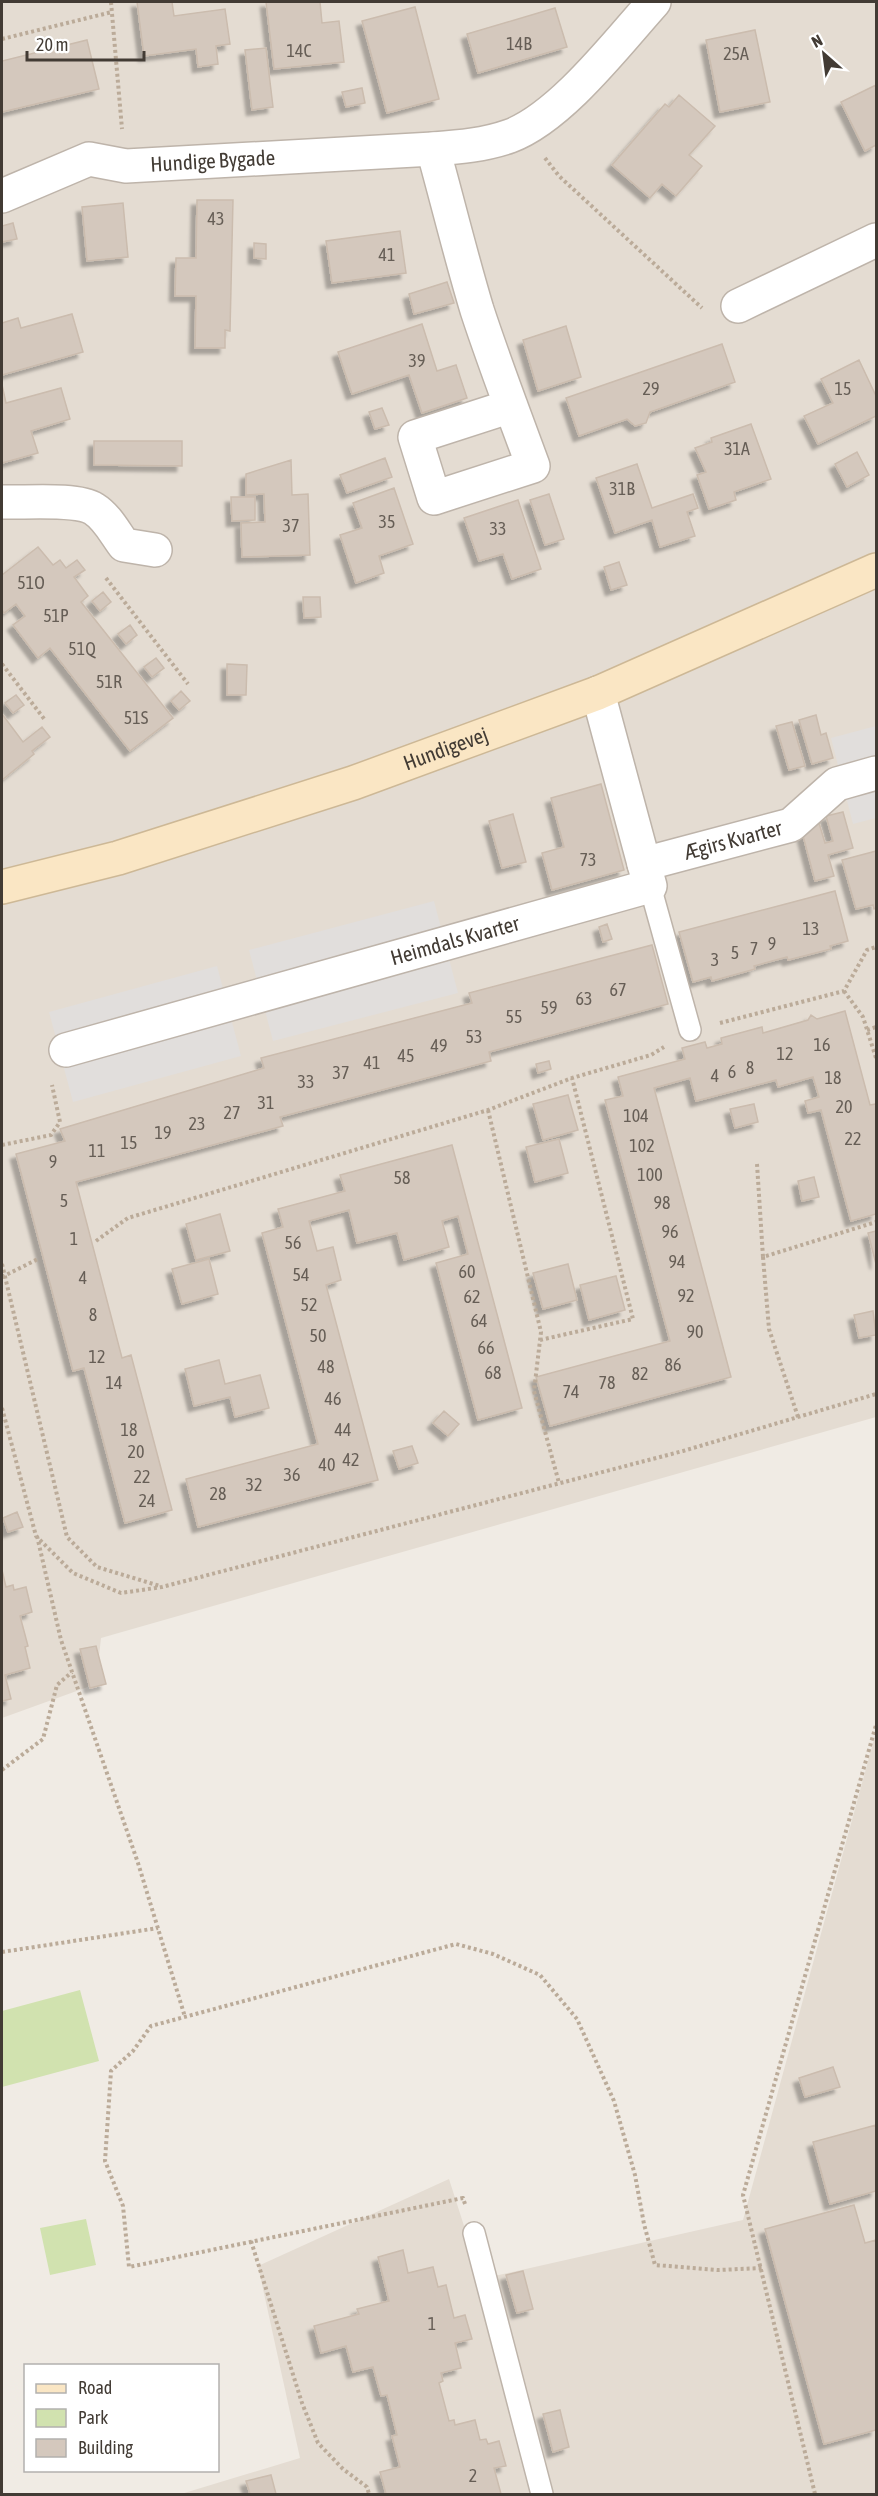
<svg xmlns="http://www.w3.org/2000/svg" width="878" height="2496" viewBox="0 0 878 2496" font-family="'Asap Condensed',sans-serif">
  <defs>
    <filter id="shadow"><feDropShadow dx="-5.5" dy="5.5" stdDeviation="1.5" flood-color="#0004"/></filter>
  </defs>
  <rect width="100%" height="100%" fill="#f0ebe4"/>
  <path fill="#e4dcd2" d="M2 2H876V1417L101 1638 96 1684 2 1718Z
    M876 1732V2494H181L300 2458 258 2266 449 2179 481 2279 743 2220Z"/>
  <path fill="#d1e2af" d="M80 1990 99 2061 2 2087V2011Z
    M86 2219 96 2265 50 2275 40 2228Z"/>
  <path fill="#e1dedc" d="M876 726V818L853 824 831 738Z
    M434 901 458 993 273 1041 249 950Z
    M217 966 241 1056 73 1102 49 1012Z"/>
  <path fill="#d4c8bd" stroke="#cbbcae" stroke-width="1.5" filter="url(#shadow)" d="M137 2H172L174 16 225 9 230 44 216 46 218 64 198 67 196 49 144 56Z
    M266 2H320L322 23 339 21 344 62 274 69Z
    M415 7 439 99 387 113 362 21Z
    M555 8 567 47 478 73 467 34Z
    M755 30 770 102 720 112 706 40Z
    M87 40 99 89 2 112V61Z
    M266 48 273 107 252 110 245 50Z
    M876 85V145L865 151 841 102Z
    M362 88 365 103 346 107 342 92Z
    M679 95 715 126 689 155 702 166 676 196 662 184 650 198 612 165 665 104 669 107Z
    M197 200H233L230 331 225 330V348H195L196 296H175L176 258H196Z
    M123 203 128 257 87 261 82 207Z
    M13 223 17 239 2 242V226Z
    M400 231 406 273 332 283 326 241Z
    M254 243 266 244V259L254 258Z
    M447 282 454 303 414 314 409 294Z
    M72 314 83 352 2 375V323L18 318 21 328Z
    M422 324 437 371 456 365 467 398 422 413 409 375 352 394 338 352Z
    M566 326 581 377 538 391 523 340Z
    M722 344 735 382 650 412 646 423 635 426 627 419 579 436 566 398Z
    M859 360 876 396V416L818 444 804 416 833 403 821 379Z
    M2 385 6 403 61 388 70 419 31 431 38 453 2 463Z
    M382 408 389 425 375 429 369 412Z
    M751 424 771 479 734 492 736 500 709 509 697 475 706 472 695 448 712 442 711 438Z
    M94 441H182V466L94 465Z
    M857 452 869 475 847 487 835 464Z
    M385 458 392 477 347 493 340 475Z
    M291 460 292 495 308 494 310 555 242 557 241 523 265 522 264 494 246 495V474Z
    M637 464 652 508 693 494 698 508 687 512 695 536 660 547 652 520 615 533 596 478Z
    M394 488 413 544 379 556 384 573 356 583 340 535 362 528 353 503Z
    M549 494 564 539 545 545 530 500Z
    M231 497H255V520L232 521Z
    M518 500 541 569 512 579 503 554 479 561 464 518Z
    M38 547 53 565 60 560 66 568 77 560 85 570 74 577 88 596 81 602 173 718 130 751 50 648 38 658 13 625 25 616 16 604 4 613 2 610V575Z
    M619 562 627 585 611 590 604 567Z
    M103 592 111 602 100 611 92 601Z
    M303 597H320L321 617 304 618Z
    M130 625 137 635 126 644 118 634Z
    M156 658 164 668 152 677 144 667Z
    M227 664 247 665 246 695H227Z
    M181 691 190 701 179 710 171 701Z
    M16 695 24 705 13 713 5 703Z
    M2 714 23 742 42 727 50 737 32 751 34 754 2 780Z
    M816 715 821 735 826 733 833 758 812 764 799 720Z
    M792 722 805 766 789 770 776 726Z
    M601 784 624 870 552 890 542 853 564 847 551 798Z
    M843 812 853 848 828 855 834 876 815 881 801 828 819 823 825 843 833 841 826 816Z
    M513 814 526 862 502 868 489 821Z
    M876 851V908L874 909 873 905 856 909 842 860Z
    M835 891 848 941 830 946 831 949 788 960 787 957 754 966 755 969 712 981 711 977 693 982 679 932Z
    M607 924 612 939 603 942 599 927Z
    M652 945 668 1004 489 1052 491 1061 280 1117 283 1126 76 1182 122 1358 131 1355 172 1510 125 1523 84 1368 73 1371 16 1154 65 1141 60 1129 264 1068 261 1058 472 1003 469 993Z
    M845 1011 870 1105 876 1104V1214L851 1221 821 1110 808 1113 805 1101 819 1097 813 1077 778 1087 776 1080 696 1101 690 1078 654 1088 731 1377 550 1426 536 1377 670 1341 605 1100 623 1096 618 1077 685 1059 682 1048 705 1042 707 1048 722 1044 721 1038 762 1027 763 1033 808 1020 811 1015 817 1019Z
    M549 1061 551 1069 538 1073 536 1064Z
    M568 1095 578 1130 543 1140 533 1104Z
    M754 1104 758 1122 735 1128 730 1109Z
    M559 1139 568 1173 535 1182 526 1147Z
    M452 1145 522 1408 478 1420 436 1263 468 1254 458 1216 442 1221 449 1247 404 1260 397 1233 357 1243 349 1210 309 1221 317 1251 333 1247 341 1280 326 1285 378 1480 198 1527 186 1479 318 1444 262 1233 283 1227 278 1209 345 1191 340 1175Z
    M814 1177 819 1197 802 1201 798 1181Z
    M220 1214 230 1251 196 1260 186 1224Z
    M876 1231V1264L868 1233Z
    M209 1259 218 1294 182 1304 172 1269Z
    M568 1264 577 1300 543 1309 533 1273Z
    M616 1276 625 1310 589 1320 580 1285Z
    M873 1311 876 1335 859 1338 854 1315Z
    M219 1360 225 1384 260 1375 269 1408 235 1417 230 1397 194 1406 185 1369Z
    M444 1411 459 1424 448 1436 433 1423Z
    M412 1446 418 1463 399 1469 393 1451Z
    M17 1512 23 1527 8 1532 3 1518Z
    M2 1570 6 1587 13 1585 14 1590 26 1587 32 1612 20 1616 28 1646 25 1647 30 1668 5 1675 11 1699 2 1701Z
    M96 1646 106 1684 90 1688 80 1649Z
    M833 2067 840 2087 805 2097 799 2078Z
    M876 2125V2191L830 2204 813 2142Z
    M854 2205 865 2243 876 2240V2430L824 2444 765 2229Z
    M403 2250 408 2273 433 2267 438 2287 446 2285 454 2318 465 2315 472 2339 455 2343 461 2368 441 2373 443 2381 439 2383 449 2421 454 2420 455 2425 475 2420 480 2440 486 2439 488 2444 499 2441 506 2466 494 2468 501 2494H386L380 2472 400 2467 392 2436 397 2435 387 2395 381 2396 373 2367 353 2372 346 2346 321 2353 314 2326 359 2314 357 2309 389 2301 378 2257Z
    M523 2271 533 2309 517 2313 506 2275Z
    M560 2410 569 2447 553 2452 543 2414Z
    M271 2475 276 2494H250L246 2481Z"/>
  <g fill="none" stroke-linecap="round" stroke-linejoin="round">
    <defs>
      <path id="lane" d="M650 886 690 1030
        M474 2233 542 2494"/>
      <g id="street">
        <path d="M433 149C448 203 461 257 477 310 494 362 514 414 533 466L434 498 415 437 511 406"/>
        <path id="s1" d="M2 196 89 159 126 166 433 149C459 147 485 145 510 136 561 117 618 42 654 2"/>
        <path d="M738 306 876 240"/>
        <path d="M2 502C24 503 77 498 94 509 107 517 115 533 124 545L155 550"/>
        <path id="s2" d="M644 864 791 825 837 784 876 773"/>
        <path id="s3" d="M66 1050 650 886 598 693"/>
      </g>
      <g id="secondary">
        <path id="s4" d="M2 887 118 858 353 783 598 693 876 570"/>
      </g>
    </defs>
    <use href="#lane" stroke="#beb4aa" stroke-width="24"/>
    <use href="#street" stroke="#beb4aa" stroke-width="36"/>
    <use href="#secondary" stroke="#cdb896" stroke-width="36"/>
    <path stroke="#bbab99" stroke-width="4" stroke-dasharray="3 3" stroke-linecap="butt" d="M111 2 122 129
      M2 39 112 12
      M545 158 559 176 702 308
      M106 578 188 684
      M2 664 45 720
      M844 991 863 1017 876 1058
      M720 1023 844 991 867 950 876 947
      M867 1030 876 1027
      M488 1110 541 1332 534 1391 559 1483
      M2 1145 51 1135 60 1122 52 1085
      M757 1164 763 1257
      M96 1241 128 1218 488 1110 572 1078 651 1055 664 1047
      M2 1264 67 1537 97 1567 160 1586
      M2 1277 38 1259
      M540 1340 633 1319 572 1078
      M2 1408 36 1536 73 1573 121 1593 162 1587 683 1451 876 1394
      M798 1417 769 1329 763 1257 876 1222
      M37 1536 61 1640 138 1863 185 2017
      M2 1770 43 1739 57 1685 72 1672
      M2 1952 158 1928
      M465 2204 463 2198 129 2267 123 2206 105 2161 111 2071 133 2051 151 2026 456 1944 493 1954 540 1975 577 2019 614 2101 635 2175 644 2224 655 2265 718 2270 762 2268
      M251 2241 302 2403 318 2443 343 2469 367 2487 369 2494
      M815 2494 743 2195 876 1725"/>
    <use href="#lane" stroke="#fff" stroke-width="21"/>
    <use href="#street" stroke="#fff" stroke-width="33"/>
    <use href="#secondary" stroke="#fae6c4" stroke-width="33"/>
  </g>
  <g text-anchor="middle" stroke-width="4.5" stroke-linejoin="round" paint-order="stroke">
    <g font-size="18" fill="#665e56">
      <text x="519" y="50">14B</text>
      <text x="299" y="57">14C</text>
      <text x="736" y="60">25A</text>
      <text x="216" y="225">43</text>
      <text x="387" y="261">41</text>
      <text x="417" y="367">39</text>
      <text x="651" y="395">29</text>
      <text x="843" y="395">15</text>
      <text x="737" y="455">31A</text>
      <text x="622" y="495">31B</text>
      <text x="387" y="528">35</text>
      <text x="291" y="532">37</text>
      <text x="498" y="535">33</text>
      <text x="31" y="589">51O</text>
      <text x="56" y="622">51P</text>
      <text x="82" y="655">51Q</text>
      <text x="109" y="688">51R</text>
      <text x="136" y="724">51S</text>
      <text x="588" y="866">73</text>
      <text x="811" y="935">13</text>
      <text x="772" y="950">9</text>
      <text x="754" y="955">7</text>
      <text x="735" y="959">5</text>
      <text x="715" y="966">3</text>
      <text x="618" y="996">67</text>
      <text x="584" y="1005">63</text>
      <text x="549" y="1014">59</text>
      <text x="514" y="1023">55</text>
      <text x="474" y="1043">53</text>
      <text x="822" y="1051">16</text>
      <text x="439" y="1052">49</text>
      <text x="785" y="1060">12</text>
      <text x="406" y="1062">45</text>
      <text x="372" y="1069">41</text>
      <text x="750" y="1074">8</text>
      <text x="732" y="1078">6</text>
      <text x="341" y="1079">37</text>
      <text x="715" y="1082">4</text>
      <text x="833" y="1084">18</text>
      <text x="306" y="1088">33</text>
      <text x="266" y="1109">31</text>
      <text x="844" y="1113">20</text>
      <text x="232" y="1119">27</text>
      <text x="636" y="1122">104</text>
      <text x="197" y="1130">23</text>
      <text x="163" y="1139">19</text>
      <text x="853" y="1145">22</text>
      <text x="129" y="1149">15</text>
      <text x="642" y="1152">102</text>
      <text x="97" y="1157">11</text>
      <text x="53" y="1168">9</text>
      <text x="650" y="1181">100</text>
      <text x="402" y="1184">58</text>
      <text x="64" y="1207">5</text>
      <text x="662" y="1209">98</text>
      <text x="670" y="1238">96</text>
      <text x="74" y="1245">1</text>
      <text x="293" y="1249">56</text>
      <text x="677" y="1268">94</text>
      <text x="467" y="1278">60</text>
      <text x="301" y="1281">54</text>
      <text x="83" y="1284">4</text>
      <text x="686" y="1302">92</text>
      <text x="472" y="1303">62</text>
      <text x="309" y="1311">52</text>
      <text x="93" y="1321">8</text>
      <text x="479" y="1327">64</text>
      <text x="695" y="1338">90</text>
      <text x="318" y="1342">50</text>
      <text x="486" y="1354">66</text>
      <text x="97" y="1363">12</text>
      <text x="673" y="1371">86</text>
      <text x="326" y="1373">48</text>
      <text x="493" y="1379">68</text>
      <text x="640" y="1380">82</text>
      <text x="114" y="1389">14</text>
      <text x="607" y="1389">78</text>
      <text x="571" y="1398">74</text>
      <text x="333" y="1405">46</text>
      <text x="129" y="1436">18</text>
      <text x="343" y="1436">44</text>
      <text x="136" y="1458">20</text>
      <text x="351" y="1466">42</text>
      <text x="327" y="1471">40</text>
      <text x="292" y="1481">36</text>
      <text x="142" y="1483">22</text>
      <text x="254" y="1491">32</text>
      <text x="218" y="1500">28</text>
      <text x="147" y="1507">24</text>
      <text x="432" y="2330">1</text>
      <text x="473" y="2482">2</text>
    </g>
    <g font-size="21" fill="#423b34" stroke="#fff">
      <text dy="7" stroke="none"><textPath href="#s1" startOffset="219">Hundige Bygade</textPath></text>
      <text dy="7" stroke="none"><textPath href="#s4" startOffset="465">Hundigevej</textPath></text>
      <text dy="7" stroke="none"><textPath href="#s2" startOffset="92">Ægirs Kvarter</textPath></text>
      <text dy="7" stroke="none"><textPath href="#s3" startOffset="404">Heimdals Kvarter</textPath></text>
    </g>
  </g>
  <rect width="878" height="2496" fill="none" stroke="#423b34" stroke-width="6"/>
  <rect x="24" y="2364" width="195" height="108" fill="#ffffff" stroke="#b3b1ae" stroke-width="1.5"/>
  <rect x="36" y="2384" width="30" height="9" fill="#fae6c4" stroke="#b3b1ae" stroke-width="1.5"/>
  <text x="78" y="2394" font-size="18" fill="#423b34">Road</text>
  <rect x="36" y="2409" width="30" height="18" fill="#d1e2af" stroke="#b3b1ae" stroke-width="1.5"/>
  <text x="78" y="2424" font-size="18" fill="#423b34">Park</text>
  <rect x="36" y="2439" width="30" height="18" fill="#d4c8bd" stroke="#b3b1ae" stroke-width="1.5"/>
  <text x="78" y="2454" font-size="18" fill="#423b34">Building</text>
  <g transform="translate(824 54) rotate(332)" stroke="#ffffff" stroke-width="4.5" paint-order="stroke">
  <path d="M0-4.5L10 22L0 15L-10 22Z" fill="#423b34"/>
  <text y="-9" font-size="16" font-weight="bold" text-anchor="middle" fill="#423b34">N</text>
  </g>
  <path d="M27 51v9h117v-9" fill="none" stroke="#423b34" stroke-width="3"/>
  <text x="36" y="51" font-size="18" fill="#423b34" stroke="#ffffff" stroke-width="4.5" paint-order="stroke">20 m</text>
</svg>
